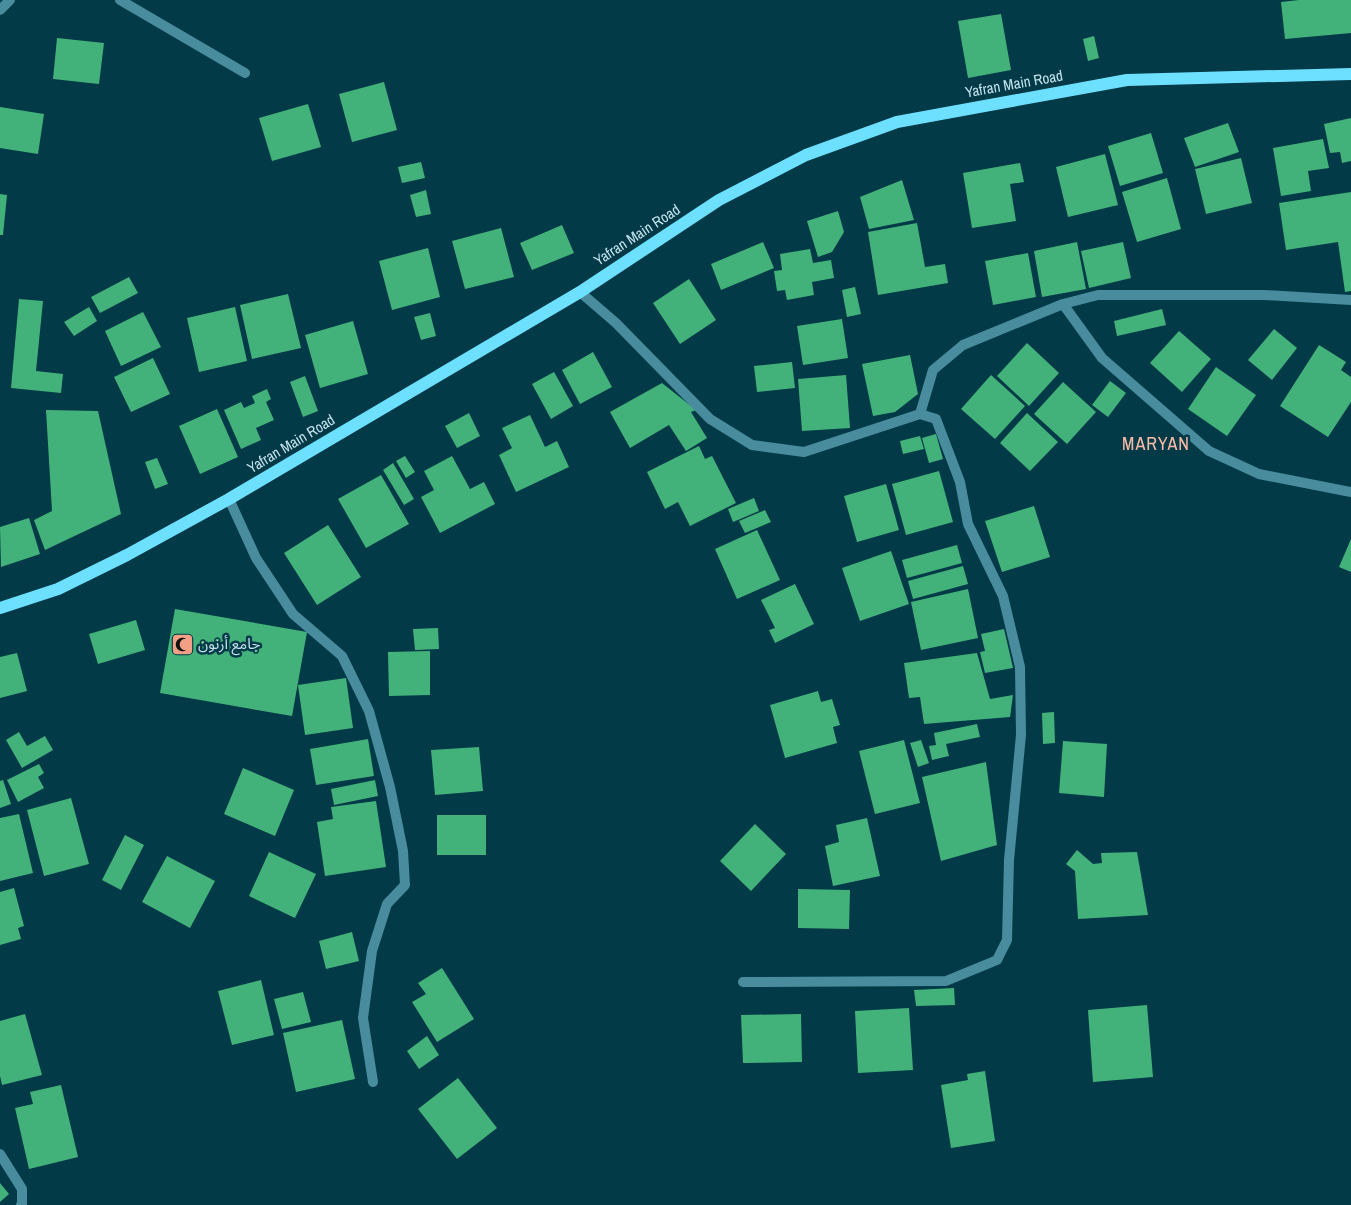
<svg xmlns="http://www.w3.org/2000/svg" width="1351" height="1205" viewBox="0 0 1351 1205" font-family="'Archivo Narrow','Noto Sans Arabic',sans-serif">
  <rect width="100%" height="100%" fill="#023a47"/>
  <path fill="#43b27a" d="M1299 0H1351V33L1285 39 1281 2Z
    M1001 14 1011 70 968 78 958 21Z
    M1094 36 1099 58 1088 61 1083 39Z
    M57 38 104 43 99 84 53 79Z
    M384 82 397 130 352 142 339 94Z
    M308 104 321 147 272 161 259 118Z
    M0 107 44 114 38 154 0 148Z
    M1351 118V161L1342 163 1340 152 1330 153 1324 124Z
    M1228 123 1239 152 1195 167 1184 138Z
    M1151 133 1163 173 1120 186 1108 146Z
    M1323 139 1329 168 1308 171 1311 191 1281 196 1273 148Z
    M1105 154 1118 205 1068 217 1056 167Z
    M1241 158 1252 203 1206 214 1195 169Z
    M421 162 425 178 402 183 398 167Z
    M1020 163 1024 182 1010 184 1016 221 972 228 963 173Z
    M1167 178 1181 229 1137 242 1122 192Z
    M902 180 914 220 869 229 860 197Z
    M426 190 431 214 416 217 410 195Z
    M1351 192V291L1345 292 1338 242 1286 250 1279 203Z
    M0 194 7 195 3 235H0Z
    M838 211 844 232 832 252 818 257 807 221Z
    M917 223 925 267 945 264 948 283 878 295 868 232Z
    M562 225 574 253 532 270 520 243Z
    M501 228 514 277 465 289 452 241Z
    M763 242 774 268 721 290 711 264Z
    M1077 242 1086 289 1042 297 1034 251Z
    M1123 242 1131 278 1089 288 1081 251Z
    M428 248 440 297 392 310 379 261Z
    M810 249 813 263 831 260 834 278 812 282 814 295 787 300 785 290 777 291 774 271 782 270 780 254Z
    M1028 253 1036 297 993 305 985 261Z
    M129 277 138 293 100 313 91 297Z
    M689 279 716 320 680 344 653 303Z
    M855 287 861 314 847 317 842 290Z
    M288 294 301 348 252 359 240 305Z
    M19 299 43 301 36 371 63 374 61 393 11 388Z
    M89 307 97 321 74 336 64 322Z
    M235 307 247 361 199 372 187 318Z
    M1162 309 1166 325 1117 336 1114 321Z
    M143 312 161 347 121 366 105 331Z
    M430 313 436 336 421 340 414 317Z
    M842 319 848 358 803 365 797 326Z
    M353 321 368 374 320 388 305 335Z
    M1274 329 1297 348 1272 380 1248 360Z
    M1179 331 1211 359 1182 392 1150 363Z
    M1027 343 1059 373 1029 406 997 376Z
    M1319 345 1346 362 1341 370 1351 377V402L1328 437 1280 406Z
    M593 352 612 387 580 404 562 370Z
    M910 355 918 394 895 412 873 416 862 364Z
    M153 358 170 394 131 412 114 377Z
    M792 362 795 388 757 392 754 366Z
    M1216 367 1256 395 1227 436 1188 409Z
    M554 372 573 406 551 419 532 384Z
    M846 375 850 428 802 431 798 379Z
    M991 375 1025 406 995 439 961 409Z
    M305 376 318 411 303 417 290 382Z
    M1110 381 1126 393 1108 417 1092 405Z
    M1063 382 1096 412 1067 444 1034 414Z
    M662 383 696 410 691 412 707 438 686 451 669 425 630 448 610 412Z
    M267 389 271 399 266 402 274 420 256 428 261 440 241 449 224 410 241 402 244 408 255 403 252 396Z
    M217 409 238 457 200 474 179 426Z
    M46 410 98 411 121 514 45 550 34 520 52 511Z
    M469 413 480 436 457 448 445 426Z
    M1027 413 1058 442 1030 471 1000 443Z
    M530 415 545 447 557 441 569 467 516 492 499 455 512 448 502 428Z
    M936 434 943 459 929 463 922 438Z
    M920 436 924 449 903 454 900 441Z
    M699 446 705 459 712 456 736 503 690 526 678 502 665 509 647 472Z
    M405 456 415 472 406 478 396 461Z
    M452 456 470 489 484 482 495 504 440 533 421 497 434 490 424 471Z
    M157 458 168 484 155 489 145 462Z
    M393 463 414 499 404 505 383 470Z
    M939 471 953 522 906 535 892 484Z
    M381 475 409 524 366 548 338 499Z
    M886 484 899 530 857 542 844 496Z
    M754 498 759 511 733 522 728 509Z
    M1034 506 1050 557 1002 572 985 521Z
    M765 510 771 522 745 533 739 521Z
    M29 518 40 554 1 567 0 527Z
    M328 525 361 577 317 605 284 553Z
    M757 530 780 580 737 599 715 549Z
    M1351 539V572L1339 567Z
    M957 545 962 563 907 578 902 560Z
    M891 551 909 604 860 621 842 568Z
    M963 566 968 584 913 599 908 581Z
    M795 584 814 624 775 643 769 630 775 628 761 600Z
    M968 589 978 638 921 650 911 602Z
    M175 609 307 632 292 716 160 693Z
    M136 620 145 650 98 664 89 634Z
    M438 628 439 649 415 650 413 629Z
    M1004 629 1013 668 985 673 980 652 985 651 981 634Z
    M430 651V695L389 696 388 652Z
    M17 653 27 691 0 698V657Z
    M977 653 990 699 1013 695 1010 717 924 724 920 697 909 698 904 663Z
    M346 678 353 728 305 735 298 685Z
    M818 691 821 702 832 699 840 725 833 727 837 743 785 758 770 705Z
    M1054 712 1055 743 1043 744 1042 713Z
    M977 724 980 737 946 744 949 756 932 760 929 746 936 745 934 733Z
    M19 732 27 746 45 736 53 750 22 768 6 740Z
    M368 739 374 776 316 785 310 749Z
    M904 740 920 803 875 814 859 751Z
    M921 740 929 763 918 767 910 743Z
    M1063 741 1107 744 1104 797 1059 793Z
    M479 747 483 791 435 795 431 750Z
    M986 762 997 845 941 861 922 777Z
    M39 764 44 773 38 777 44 788 18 802 7 780Z
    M243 768 294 790 275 836 224 814Z
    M3 780 11 804 0 808V781Z
    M375 780 378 796 334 805 331 789Z
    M71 798 89 864 44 876 27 810Z
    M376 801 386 867 325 876 317 822 333 819 331 807Z
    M19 814 33 873 0 881V818Z
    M437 815H486V855H437Z
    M867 818 880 876 833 886 825 846 839 842 836 825Z
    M755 824 786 854 751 891 720 861Z
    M125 835 144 845 121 890 102 880Z
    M1077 850 1093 864 1102 863 1101 853 1137 852 1148 915 1078 919 1075 871 1066 864Z
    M269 852 316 874 295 918 249 896Z
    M167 856 215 881 190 928 142 902Z
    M14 888 24 926 18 928 21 939 0 945V892Z
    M798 889 850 890 849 929 798 928Z
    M352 932 359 961 326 969 319 941Z
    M442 968 474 1019 437 1042 412 1002 426 994 418 983Z
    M261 980 274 1035 232 1045 218 991Z
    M954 988 955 1005 916 1006 914 990Z
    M303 992 311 1022 282 1029 274 999Z
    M1147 1005 1153 1077 1093 1082 1088 1010Z
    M909 1008 913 1070 858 1073 855 1011Z
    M25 1014 42 1075 2 1085 0 1076V1021Z
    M801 1014 802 1062 743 1063 741 1015Z
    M342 1020 355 1079 296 1092 283 1033Z
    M427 1036 439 1055 419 1069 407 1051Z
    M985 1071 995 1141 951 1148 941 1085 968 1080 967 1074Z
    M458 1078 497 1128 457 1159 418 1109Z
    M61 1085 78 1157 29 1169 15 1108 33 1104 30 1092Z
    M0 1183 9 1194 0 1202Z"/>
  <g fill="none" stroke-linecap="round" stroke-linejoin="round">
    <path stroke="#488c9e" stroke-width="10" d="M120 0 245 73
      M0 10 10 0
      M580 292 616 323 710 419 752 445 804 452 920 414 933 370 963 345 1063 304 1098 295H1264L1351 300
      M1063 304 1102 358 1209 451 1259 474 1351 492
      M229 499 256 558 293 614 342 656 369 711 390 787 403 851 405 885 387 904 372 951 363 1018 373 1082
      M743 982 946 981 997 960 1007 940 1009 860 1021 735 1020 667 1003 596 968 524 960 482 936 419 920 414
      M0 1154 22 1189V1204L21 1205"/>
    <path stroke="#6ee0ff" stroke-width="12" d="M0 608 58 589 127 555 229 499 580 292 719 200 806 155 897 122 1127 80 1351 74"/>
  </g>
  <defs>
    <symbol id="mosque-square" viewBox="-11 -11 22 22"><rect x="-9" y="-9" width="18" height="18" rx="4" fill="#f39f85" stroke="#023a47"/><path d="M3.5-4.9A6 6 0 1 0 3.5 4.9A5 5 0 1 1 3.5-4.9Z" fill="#111"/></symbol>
  </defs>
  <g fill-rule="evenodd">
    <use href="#mosque-square" x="170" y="632" width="25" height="25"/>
  </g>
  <g text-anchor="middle" stroke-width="5" stroke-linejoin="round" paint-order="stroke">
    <g font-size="15" fill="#c3e2ec" stroke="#023a47">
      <text transform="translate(1014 84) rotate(-10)" y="5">Yafran Main Road</text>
      <text transform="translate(637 235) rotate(-33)" y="5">Yafran Main Road</text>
      <text transform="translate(291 444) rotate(-31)" y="5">Yafran Main Road</text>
    </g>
    <g font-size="15" fill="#c3e2ec" stroke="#023a47" text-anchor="start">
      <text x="198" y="649">جامع أرنون</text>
    </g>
    <g font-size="18" letter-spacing="1" fill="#fbbba7" stroke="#023a47">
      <text x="1156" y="450">MARYAN</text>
    </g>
  </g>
</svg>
